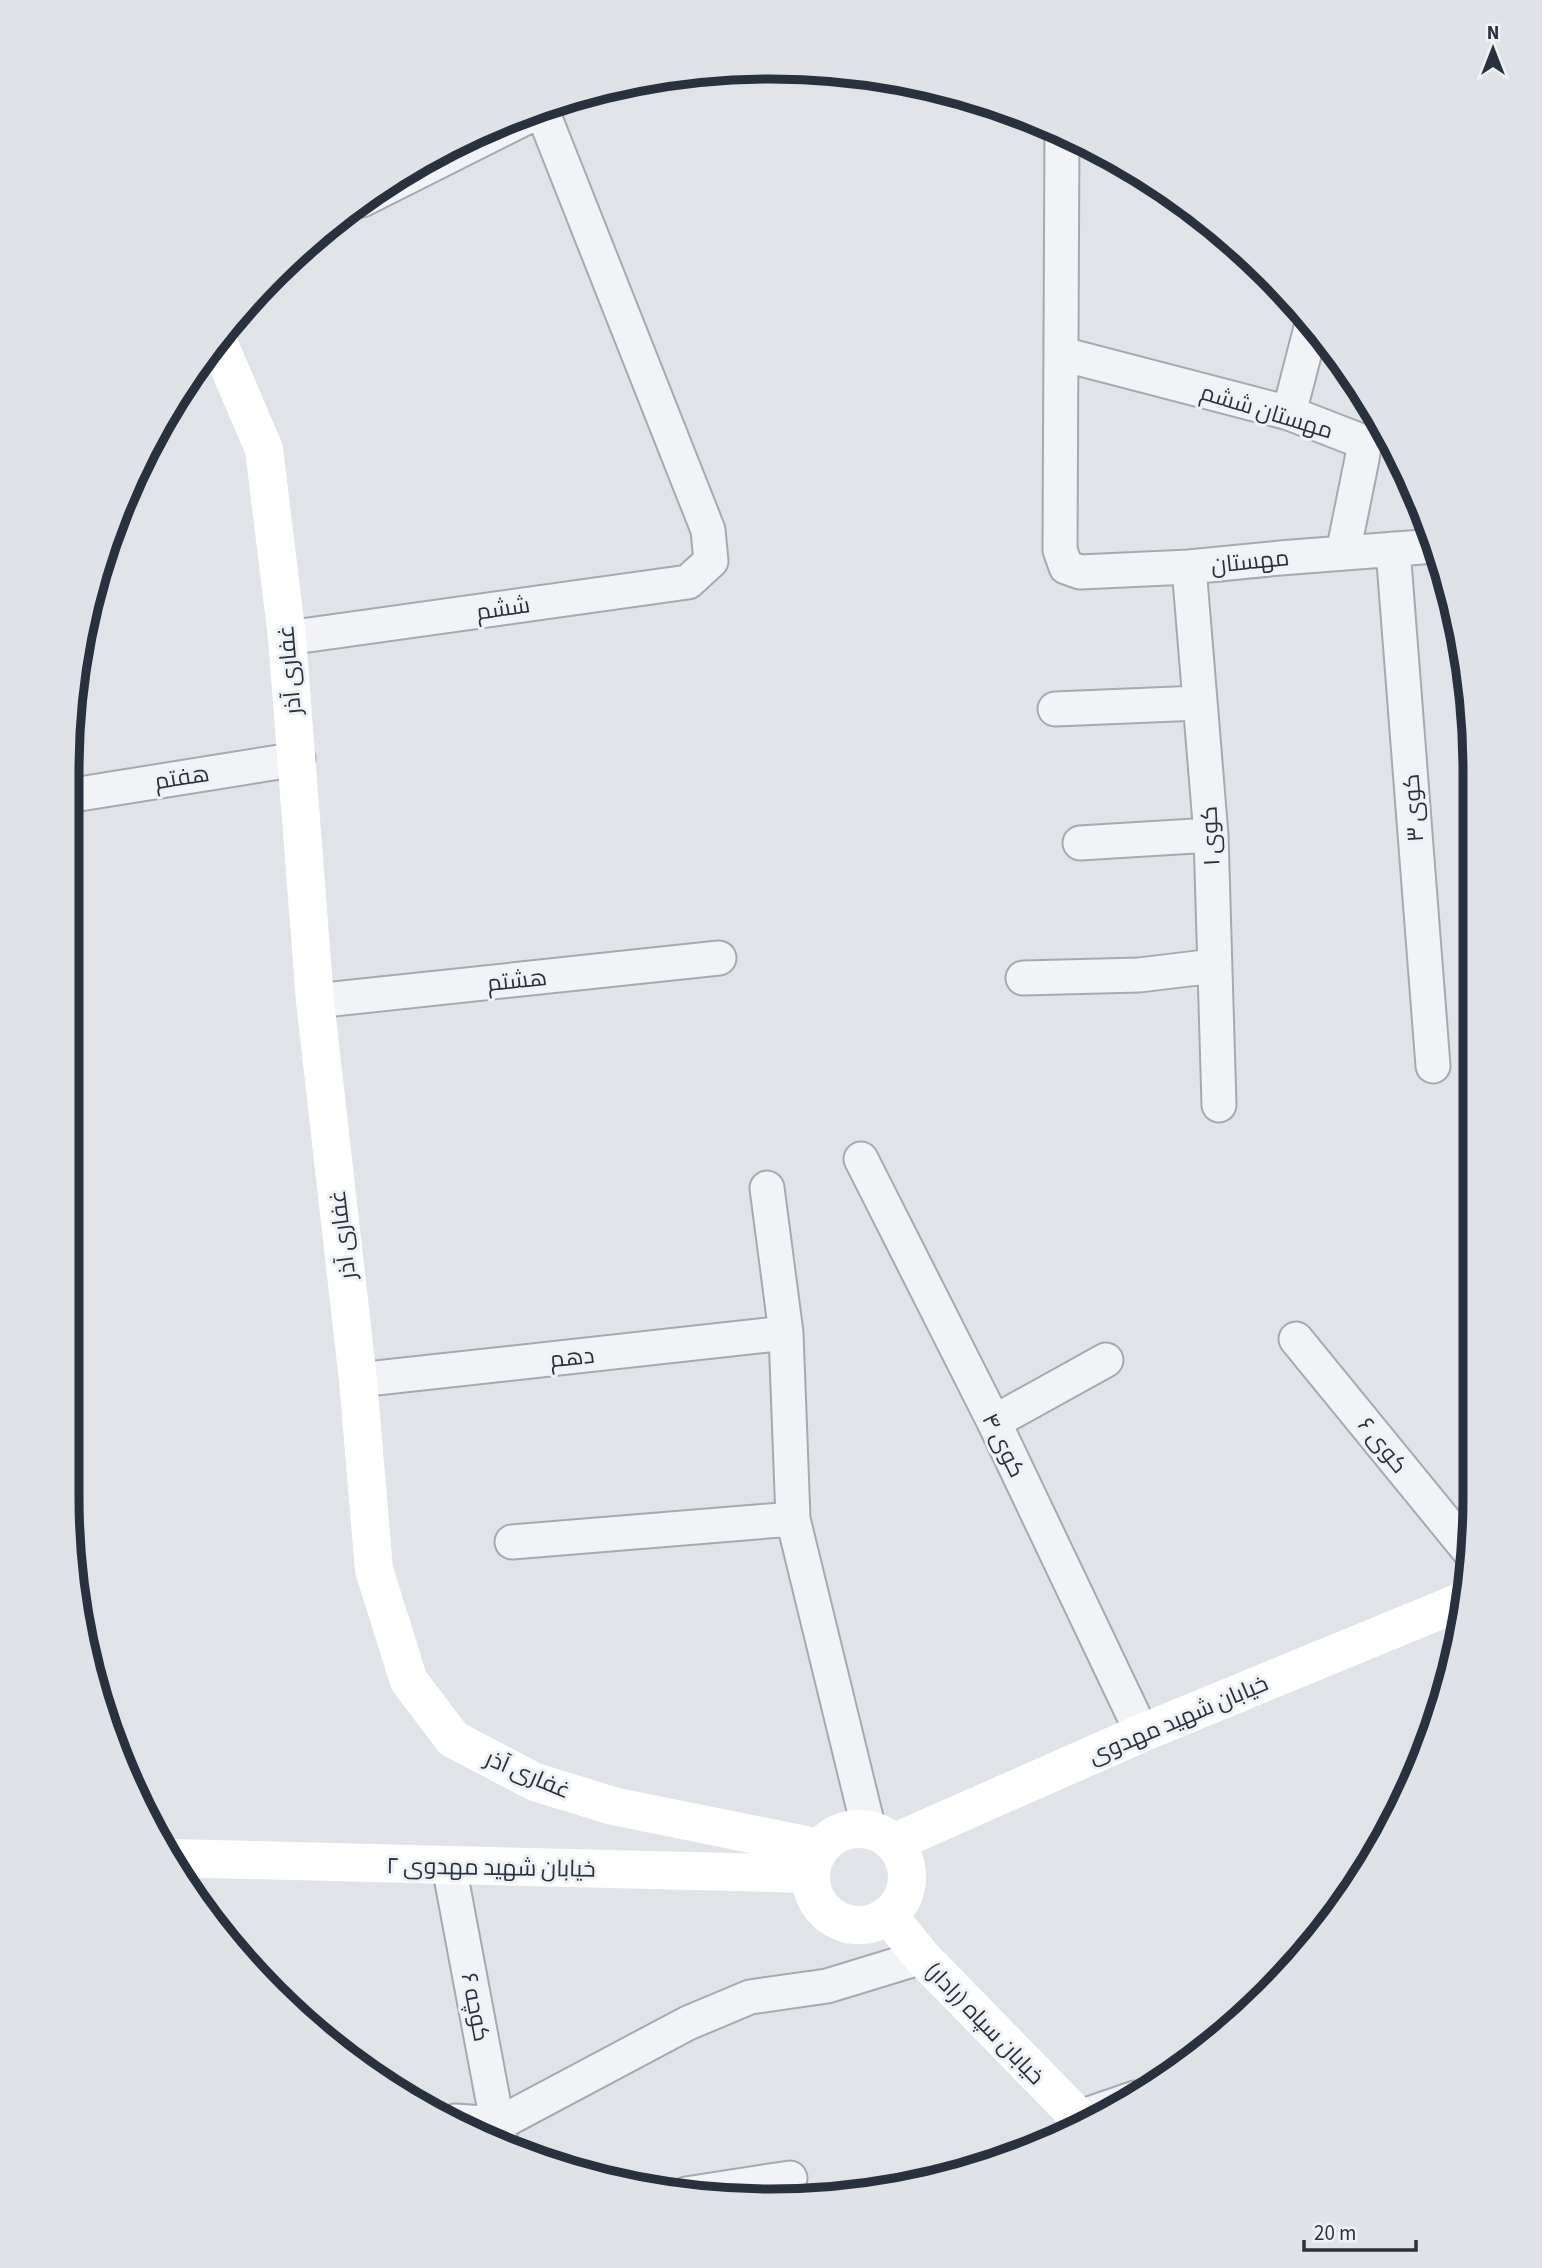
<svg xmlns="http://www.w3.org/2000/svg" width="1542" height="2268" viewBox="0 0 1542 2268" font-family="'Source Sans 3',Cairo,sans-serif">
  <rect width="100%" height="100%" fill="#e0e3e8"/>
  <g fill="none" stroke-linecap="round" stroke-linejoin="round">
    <defs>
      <path id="street" d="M1062 131 1060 550 1066 567 1080 572 1189 567 1280 558 1435 546
        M362 200 541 110
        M1062 354 1289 413 1356 439 1364 446 1362 459 1343 553
        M1289 413 1312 324
        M1393 549 1433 1066
        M1189 567 1211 835 1219 1105
        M287 638 688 582 711 561 708 530 541 108
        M1055 709 1200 703
        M67 796 298 759
        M1080 843 1211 835
        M1023 978 1139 975 1214 966
        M315 1001 719 958
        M861 1159 994 1422 1142 1733
        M767 1188 786 1333 793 1519 869 1830
        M1296 1339 1470 1552
        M358 1380 786 1333
        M994 1422 1106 1360
        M512 1542 793 1519
        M449 1866 502 2148
        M1077 2118 1135 2098
        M455 2121 498 2124 688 2023 750 1997 827 1986 922 1957
        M686 2194 790 2178"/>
    </defs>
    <use href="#street" stroke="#a5aab2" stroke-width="37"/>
    <use href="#street" stroke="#f2f3f6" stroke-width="33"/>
    <path stroke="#fff" stroke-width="38" d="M216 337 264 449 287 638 315 1001 358 1380 374 1570 409 1681 453 1739 535 1782 613 1806 820 1848
      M811 1877a48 48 0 1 1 96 0a48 48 0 1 1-96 0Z
      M893 1843 1142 1733 1465 1600
      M171 1858 811 1874
      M888 1915 922 1957 1086 2125"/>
  </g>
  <g text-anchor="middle" stroke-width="6" stroke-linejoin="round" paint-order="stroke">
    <g font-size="23" fill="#29303e" stroke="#eff2f5">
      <text transform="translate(1267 411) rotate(17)" y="8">مهستان ششم</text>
      <text transform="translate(1250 561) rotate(-6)" y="8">مهستان</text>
      <text transform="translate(503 608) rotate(-8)" y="8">ششم</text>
      <text transform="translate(289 670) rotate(-95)" y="8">غفاری آذر</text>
      <text transform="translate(182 777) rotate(-9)" y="8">هفتم</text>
      <text transform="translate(1413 808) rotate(-94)" y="8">کوی ۳</text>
      <text transform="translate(1210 836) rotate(-93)" y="8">کوی ۱</text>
      <text transform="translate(517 980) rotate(-6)" y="8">هشتم</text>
      <text transform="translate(342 1235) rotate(-97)" y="8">غفاری آذر</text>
      <text transform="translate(572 1357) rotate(-6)" y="8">دهم</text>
      <text transform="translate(1004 1445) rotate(64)" y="8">کوی ۴</text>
      <text transform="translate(1383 1445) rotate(51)" y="8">کوی ۶</text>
      <text transform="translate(1178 1719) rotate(-23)" y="8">خیابان شهید مهدوی</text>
      <text transform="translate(528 1774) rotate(23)" y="8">غفاری آذر</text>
      <text transform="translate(491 1867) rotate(1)" y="8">خیابان شهید مهدوی ۲</text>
      <text transform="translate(476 2007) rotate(79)" y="8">کوچه ۶</text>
      <text transform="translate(985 2023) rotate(46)" y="8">خیابان سپاه (رادار)</text>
    </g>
  </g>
  <path d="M0 0H1542V2268H0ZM771 79H771A692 692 0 0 1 1463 771V1497A692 692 0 0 1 771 2189H771A692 692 0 0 1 79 1497V771A692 692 0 0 1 771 79Z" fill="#dfe2e6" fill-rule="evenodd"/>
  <path fill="none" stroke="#29303e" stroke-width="9" d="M771 79H771A692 692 0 0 1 1463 771V1497A692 692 0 0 1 771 2189H771A692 692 0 0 1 79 1497V771A692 692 0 0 1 771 79Z"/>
  <g transform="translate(1493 49)" stroke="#eff2f5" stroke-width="5" paint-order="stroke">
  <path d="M0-5L12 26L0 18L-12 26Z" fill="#29303e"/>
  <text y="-10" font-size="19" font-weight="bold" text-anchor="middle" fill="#29303e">N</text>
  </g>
  <path d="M1304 2240v10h112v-10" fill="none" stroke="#29303e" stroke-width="3.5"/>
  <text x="1314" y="2240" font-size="21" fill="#29303e" stroke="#eff2f5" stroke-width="5" paint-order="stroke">20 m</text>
</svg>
